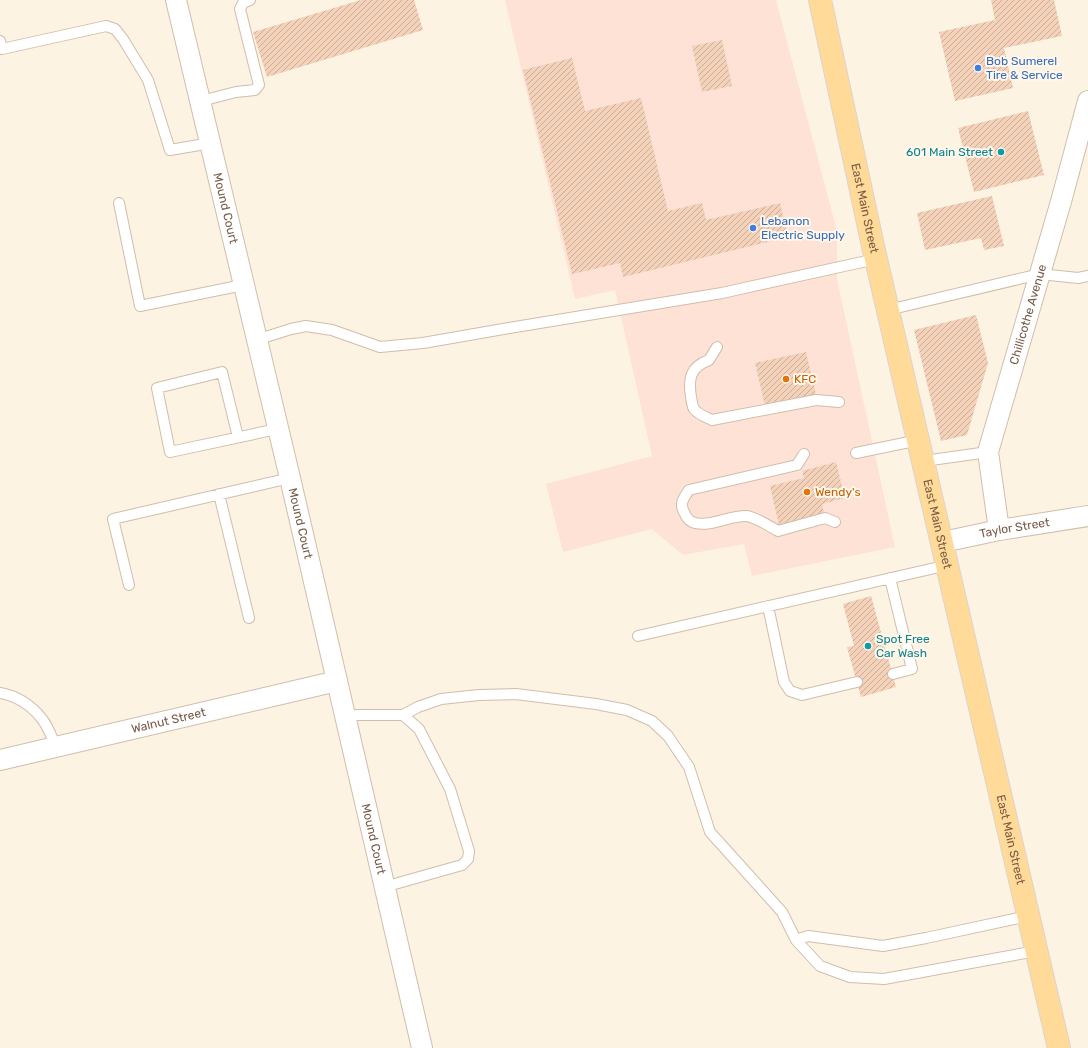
<svg xmlns="http://www.w3.org/2000/svg" width="1088" height="1048" viewBox="0 0 1088 1048" font-family="Rubik,sans-serif">
  <defs>
    <pattern id="building-hatch" width="6" height="6" patternUnits="userSpaceOnUse"><rect width="6" height="6" fill="#f4d1b9"/><path d="M-1 1l2-2M0 6l6-6M5 7l2-2" fill="none" stroke="#caad98"/></pattern>
  </defs>
  <rect width="100%" height="100%" fill="#fdf3e3"/>
  <path fill="#fee2d6" d="M505 0H776L837 231V279L895 547 752 576 744 544 683 555 652 529 563 552 546 484 652 456 615 290 575 299Z"/>
  <path fill="url(#building-hatch)" d="M361 0H414L423 30 267 77 253 32Z
    M991 0H1054L1062 36 1004 48 1013 88 955 101 939 32 995 20Z
    M722 40 732 86 702 92 692 46Z
    M572 58 585 111 641 98 668 211 702 203 706 220 780 203 788 237 623 277 620 263 572 274 523 70Z
    M1028 111 1044 175 974 192 958 128Z
    M992 196 1004 246 984 250 981 238 925 250 917 213Z
    M976 315 988 363 967 435 941 441 914 330Z
    M806 352 816 395 765 406 755 363Z
    M836 462 845 498 822 504 824 513 779 525 770 486 804 478 802 471Z
    M871 596 896 687 861 697 847 647 854 646 843 604Z"/>
  <g fill="none" stroke-linecap="round" stroke-linejoin="round">
    <defs>
      <path id="lane" d="M0 41 2 49 106 26 115 29 123 39 148 80 170 150 211 143
        M201 101 236 92 255 90 259 85 240 9 243 3 250 0
        M119 203 140 306 243 285
        M888 310 1040 274 1078 278 1088 276
        M256 340 291 329 306 326 332 330 380 347 423 343 509 328 722 293 876 259
        M717 347 709 360C690 367 688 379 691 397 692 401 692 406 694 409 699 415 706 417 712 420L816 400 839 402
        M238 437 222 372 157 388 170 452 277 429
        M856 453 919 440
        M804 454 797 465 689 490C684 498 679 503 684 512 686 517 690 522 695 523 712 527 730 515 747 516 755 517 771 527 778 531L825 518 835 522
        M924 461 988 452
        M219 494 249 618
        M890 578 912 669 893 674
        M129 585 113 519 290 478
        M768 606 784 682 790 691 802 695 857 682
        M638 636 948 565
        M0 693C17 696 31 705 42 719 48 726 52 738 56 747
        M403 715 418 707 441 699 479 695 516 694 596 704 627 710 652 721 668 736 689 767 710 832 782 912 796 940 820 966 850 977 884 979 1036 951
        M345 717 357 715H403L419 729 450 789 469 851 468 859 462 865 384 887
        M796 940 808 936 883 946 926 938 1028 916"/>
      <g id="street">
        <path id="s1" d="M176 0 290 478 422 1048"/>
        <path id="s2" d="M999 530 988 452 1062 198 1088 101"/>
        <path id="s3" d="M943 542 999 530 1088 516"/>
        <path id="s4" d="M0 760 337 681"/>
      </g>
      <g id="primary">
        <path id="s5" d="M820 0 873 246 1059 1048"/>
      </g>
    </defs>
    <use href="#lane" stroke="#d1bdab" stroke-width="12"/>
    <use href="#street" stroke="#d1bdab" stroke-width="22"/>
    <use href="#primary" stroke="#dcd4cf" stroke-width="24"/>
    <use href="#lane" stroke="#fff" stroke-width="10"/>
    <use href="#street" stroke="#fff" stroke-width="20"/>
    <use href="#primary" stroke="#ffda98" stroke-width="22"/>
  </g>
  <g fill="#3f7fe0" stroke="#fff7ea" stroke-width="1.5">
    <circle cx="978" cy="68" r="4"/>
    <circle cx="753" cy="228" r="4"/>
  </g>
  <g fill="#0f9aa8" stroke="#fff7ea" stroke-width="1.5">
    <circle cx="1001" cy="152" r="4"/>
    <circle cx="868" cy="646" r="4"/>
  </g>
  <g fill="#e8710a" stroke="#fff7ea" stroke-width="1.5">
    <circle cx="786" cy="379" r="4"/>
    <circle cx="807" cy="492" r="4"/>
  </g>
  <g text-anchor="middle" stroke-width="4" stroke-linejoin="round" paint-order="stroke">
    <g font-size="12" fill="#366cbe" stroke="#fff7ea" text-anchor="start">
      <text x="986" y="65">Bob Sumerel<tspan x="986" dy="14">Tire &amp; Service</tspan></text>
      <text x="761" y="225">Lebanon<tspan x="761" dy="14">Electric Supply</tspan></text>
    </g>
    <g font-size="12" fill="#0d838f" stroke="#fff7ea" text-anchor="end">
      <text x="993" y="156">601 Main Street</text>
      <text x="876" y="643" text-anchor="start">Spot Free<tspan x="876" dy="14">Car Wash</tspan></text>
    </g>
    <g font-size="12" fill="#775947" stroke="#fff7ea">
      <text dy="4" stroke="none"><textPath href="#s1" startOffset="214">Mound Court</textPath></text>
      <text dy="4" stroke="none"><textPath href="#s5" startOffset="213">East Main Street</textPath></text>
      <text dy="4" stroke="none"><textPath href="#s2" startOffset="222">Chillicothe Avenue</textPath></text>
      <text dy="4" stroke="none"><textPath href="#s1" startOffset="538">Mound Court</textPath></text>
      <text dy="4" stroke="none"><textPath href="#s5" startOffset="537">East Main Street</textPath></text>
      <text dy="4" stroke="none"><textPath href="#s3" startOffset="73">Taylor Street</textPath></text>
      <text dy="4" stroke="none"><textPath href="#s4" startOffset="173">Walnut Street</textPath></text>
      <text dy="4" stroke="none"><textPath href="#s1" startOffset="862">Mound Court</textPath></text>
      <text dy="4" stroke="none"><textPath href="#s5" startOffset="861">East Main Street</textPath></text>
    </g>
    <g font-size="12" fill="#c56008" stroke="#fff7ea" text-anchor="start">
      <text x="794" y="383">KFC</text>
      <text x="815" y="496">Wendy's</text>
    </g>
  </g>
</svg>
